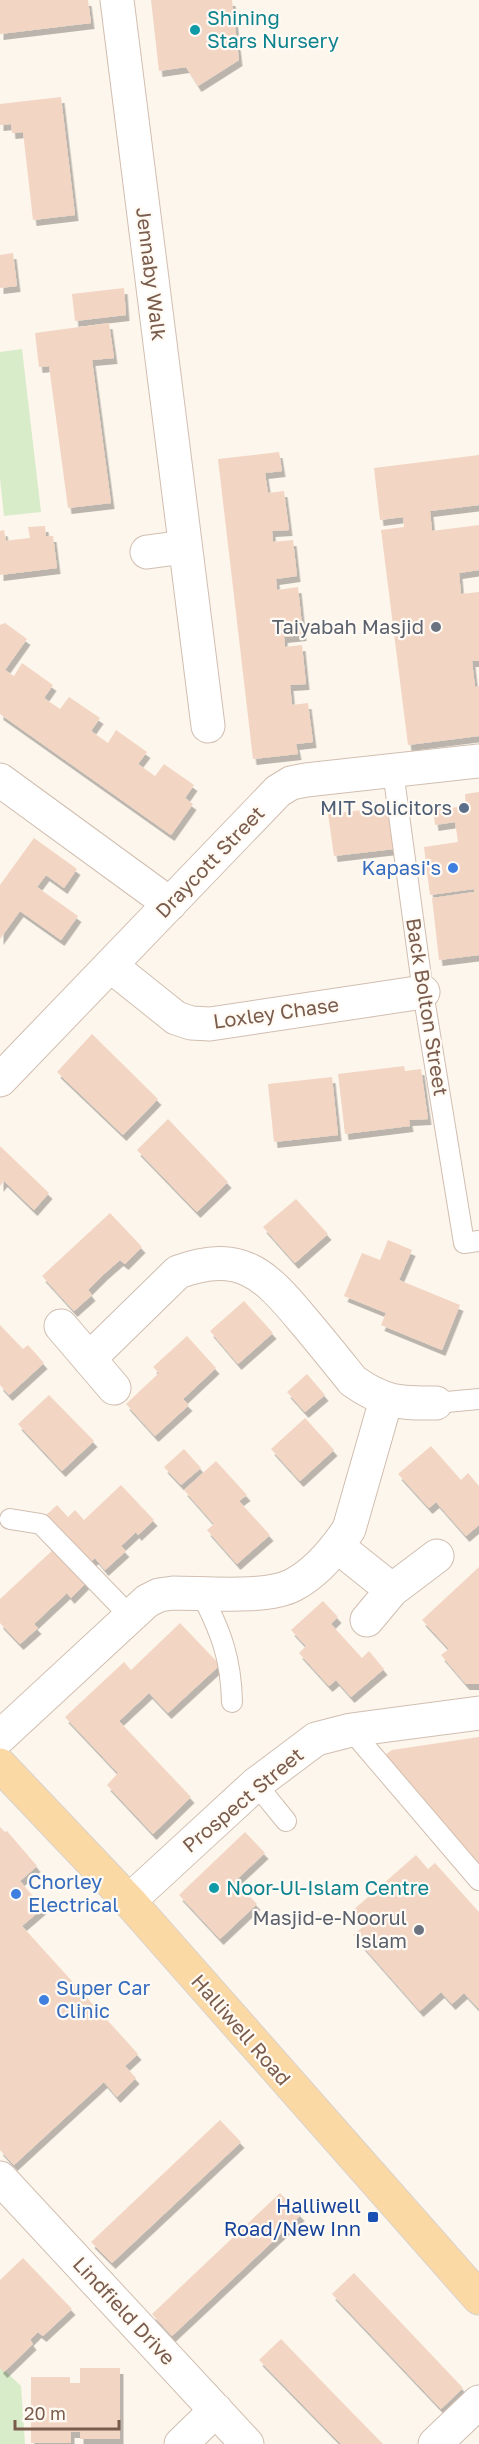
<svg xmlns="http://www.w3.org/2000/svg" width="479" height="2444" viewBox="0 0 479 2444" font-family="'Golos Text',sans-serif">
  <defs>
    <filter id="shadow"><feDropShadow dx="3.5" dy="6" stdDeviation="0" flood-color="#0004"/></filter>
  </defs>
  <rect width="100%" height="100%" fill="#fdf6ec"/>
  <path fill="#d8ecc9" d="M22 349 41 512 4 516 0 479V352Z
    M0 2366 21 2386 25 2444H0Z"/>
  <path fill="#f3d5c3" filter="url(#shadow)" d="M0 0H88L91 23 0 34Z
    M151 0H232L239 60 198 86 186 67 159 71Z
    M61 97 75 215 33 220 23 132 12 133 11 124 0 125V104Z
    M13 253 17 286 0 288V255Z
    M124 288 126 315 75 321 72 294Z
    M109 323 114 358 92 360 111 503 68 508 49 366 39 367 35 333Z
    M279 452 282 471 265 473 268 493 284 491 289 530 272 531 273 542 293 540 297 576 276 579 277 590 298 587 303 635 284 637 285 647 302 645 306 684 290 685 292 705 308 703 313 742 296 744 298 754 253 759 218 459Z
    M479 455V505L430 511 432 531 479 525V570L459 573 461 594 479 592V661H472L475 687 479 686V736L408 745 381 530 404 527 403 517 380 520 374 468Z
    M45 526 46 536H53L57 568 0 575V531L4 530 6 541 12 540 30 538 28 527Z
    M5 623 27 639 5 670 14 676 22 663 53 685 44 698 60 709 69 697 100 718 91 731 108 743 116 730 147 752 138 764 155 776 164 764 194 785 185 798 193 804 171 835 0 714V625Z
    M479 792V955L439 960 432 898 474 892V889L430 895 424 847 458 842 455 822 435 825 433 810 466 806 465 794Z
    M389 807 394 849 334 856 328 814Z
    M34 838 77 869 64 888 46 875 37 887 78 916 61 940 20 911 0 939V885Z
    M92 1034 158 1099 123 1135 57 1072Z
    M404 1066 405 1071 421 1069 428 1119 409 1120 410 1126 345 1134 338 1074Z
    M332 1077 338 1135 274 1142 268 1084Z
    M168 1119 228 1182 197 1212 137 1150Z
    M0 1146 49 1193 34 1210 4 1181 0 1186Z
    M296 1199 328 1234 295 1263 263 1227Z
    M110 1213 142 1247 125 1264 120 1260 104 1274 88 1290 92 1295 74 1311 42 1276Z
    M388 1240 412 1250 399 1280 460 1305 442 1350 381 1325 386 1313 344 1296 362 1253 380 1260Z
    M244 1301 273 1333 238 1364 210 1331Z
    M0 1325 23 1349 28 1345 44 1363 9 1395 0 1385Z
    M187 1336 216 1368 183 1399 189 1405 155 1436 126 1404 159 1373 153 1367Z
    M307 1374 325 1395 305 1412 287 1392Z
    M49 1395 94 1441 62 1471 18 1424Z
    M305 1418 334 1450 300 1481 271 1449Z
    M431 1446 461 1480 468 1473 479 1486V1525L466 1536 436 1502 429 1508 398 1474Z
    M184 1449 201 1468 181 1485 164 1467Z
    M216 1461 247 1495 239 1501 270 1535 237 1564 207 1530 214 1524 184 1490Z
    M121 1485 154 1520 138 1535 136 1532 121 1546 126 1551 105 1570 95 1558 88 1565 43 1518 57 1505 68 1517 75 1510 84 1520Z
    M56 1547 88 1581 71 1598 67 1593 34 1624 38 1628 20 1644 0 1623V1599Z
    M479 1567V1684H466L441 1655 449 1649 422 1620Z
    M323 1601 338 1617 331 1624 362 1658 369 1651 384 1669 351 1697 336 1680 329 1686 299 1653 306 1646 291 1630Z
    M180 1623 220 1665 168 1713 149 1693 119 1721 191 1797 153 1834 107 1785 118 1773 65 1717 124 1662 131 1670Z
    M479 1737V1866L385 1755 392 1750Z
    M0 1827 5 1832 7 1831 37 1866 20 1881 43 1908 22 1926 138 2054 125 2066 136 2078 117 2097 104 2082 14 2165 0 2150Z
    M245 1832 265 1853 235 1881 257 1904 220 1939 179 1895Z
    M416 1855 428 1869 435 1863 479 1912V2009L464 1993 452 2004 441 1992 420 2011 353 1935 365 1925 352 1911Z
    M220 2120 241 2142 112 2263 91 2242Z
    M280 2193 301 2215 172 2336 152 2314Z
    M23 2258 72 2309 43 2336 38 2332 30 2340 33 2344 4 2372 0 2368V2280Z
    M354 2273 463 2388 441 2409 332 2294Z
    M281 2339 336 2396 383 2444H341L259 2360Z
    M80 2368H120V2439H80V2432H71V2443H31V2377H70V2383H80Z"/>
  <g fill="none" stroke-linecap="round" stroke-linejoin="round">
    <defs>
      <path id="service" d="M393 771 423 992 464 1243 479 1241
        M436 1403 479 1399
        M10 1519 41 1524 130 1616
        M201 1593C221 1632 231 1658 232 1702
        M351 1730 479 1880
        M256 1784 286 1821"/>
      <path id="minor" d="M117 0 208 726
        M147 552 184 547
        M0 780 170 904
        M111 966 176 1018 191 1023 210 1024 423 992
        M0 1080 278 791 291 783 306 780 479 761
        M61 1326 114 1388
        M89 1359 178 1272C241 1250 264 1273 303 1320 320 1340 336 1360 353 1381 384 1403 399 1403 436 1403
        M337 1546 392 1590
        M367 1620 392 1590 437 1556
        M0 1737 147 1601 159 1595 173 1593C205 1593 267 1599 293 1585 316 1573 335 1550 349 1529L386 1400
        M129 1901 256 1784 316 1739 351 1730 479 1713
        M0 2178 247 2444
        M181 2444 216 2410
        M435 2444 479 2402"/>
      <path id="primary" d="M0 1765 129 1901 479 2298"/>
    </defs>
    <use href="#service" stroke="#d1beb0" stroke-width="22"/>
    <use href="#minor" stroke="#d1beb0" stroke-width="35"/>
    <use href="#primary" stroke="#dad1cd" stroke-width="35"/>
    <use href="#service" stroke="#fff" stroke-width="20"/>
    <use href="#minor" stroke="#fff" stroke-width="33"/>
    <use href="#primary" stroke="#fbd9a5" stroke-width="33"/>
  </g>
  <g fill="#0f9aa8" stroke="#fffaf3" stroke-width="2">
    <circle cx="195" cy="30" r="6"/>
    <circle cx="214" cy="1888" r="6"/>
  </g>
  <g fill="#6b7280" stroke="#fffaf3" stroke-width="2">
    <circle cx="436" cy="627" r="6"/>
    <circle cx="419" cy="1930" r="6"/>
  </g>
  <circle fill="#5c6f8a" stroke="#fffaf3" stroke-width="2" cx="464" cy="808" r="6"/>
  <g fill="#3f7fe0" stroke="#fffaf3" stroke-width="2">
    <circle cx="453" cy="868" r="6"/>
    <circle cx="16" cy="1894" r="6"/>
    <circle cx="44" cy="2000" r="6"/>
  </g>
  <rect fill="#1a4fb4" stroke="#fffaf3" stroke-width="2" x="367" y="2211" width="12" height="12" rx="3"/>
  <g text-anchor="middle" stroke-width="4.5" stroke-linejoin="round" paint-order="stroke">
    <g font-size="20" fill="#0d838f" stroke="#fffaf3" text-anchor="start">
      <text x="207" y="25">Shining<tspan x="207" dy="23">Stars Nursery</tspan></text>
      <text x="226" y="1895">Noor-Ul-Islam Centre</text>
    </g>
    <g font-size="20" fill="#7a5c4d" stroke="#fffaf3">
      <text transform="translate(151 274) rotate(83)" y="7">Jennaby Walk</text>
      <text transform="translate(210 862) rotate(-46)" y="7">Draycott Street</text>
      <text transform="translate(427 1007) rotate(81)" y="7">Back Bolton Street</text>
      <text transform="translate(276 1013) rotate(-8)" y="7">Loxley Chase</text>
      <text transform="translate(243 1800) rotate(-40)" y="7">Prospect Street</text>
      <text transform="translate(241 2030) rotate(49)" y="7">Halliwell Road</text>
      <text transform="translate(124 2311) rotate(47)" y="7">Lindfield Drive</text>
    </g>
    <g font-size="20" fill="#5b616d" stroke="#fffaf3" text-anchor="end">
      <text x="424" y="634">Taiyabah Masjid</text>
      <text x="407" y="1925">Masjid-e-Noorul<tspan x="407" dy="23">Islam</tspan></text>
    </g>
    <g font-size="20" fill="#4e5e75" stroke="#fffaf3" text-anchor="end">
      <text x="452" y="815">MIT Solicitors</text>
    </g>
    <g font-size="20" fill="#366cbe" stroke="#fffaf3" text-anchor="start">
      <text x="441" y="875" text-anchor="end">Kapasi's</text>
      <text x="28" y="1889">Chorley<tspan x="28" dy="23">Electrical</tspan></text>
      <text x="56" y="1995">Super Car<tspan x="56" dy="23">Clinic</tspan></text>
    </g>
    <g font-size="20" fill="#164399" stroke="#fffaf3" text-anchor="end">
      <text x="361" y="2213">Halliwell<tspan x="361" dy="23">Road/New Inn</tspan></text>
    </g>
  </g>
  <path d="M15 2420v9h104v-9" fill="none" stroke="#7a5c4d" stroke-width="3"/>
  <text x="24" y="2420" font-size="18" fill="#7a5c4d" stroke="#fffaf3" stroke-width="4.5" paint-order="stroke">20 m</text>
</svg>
